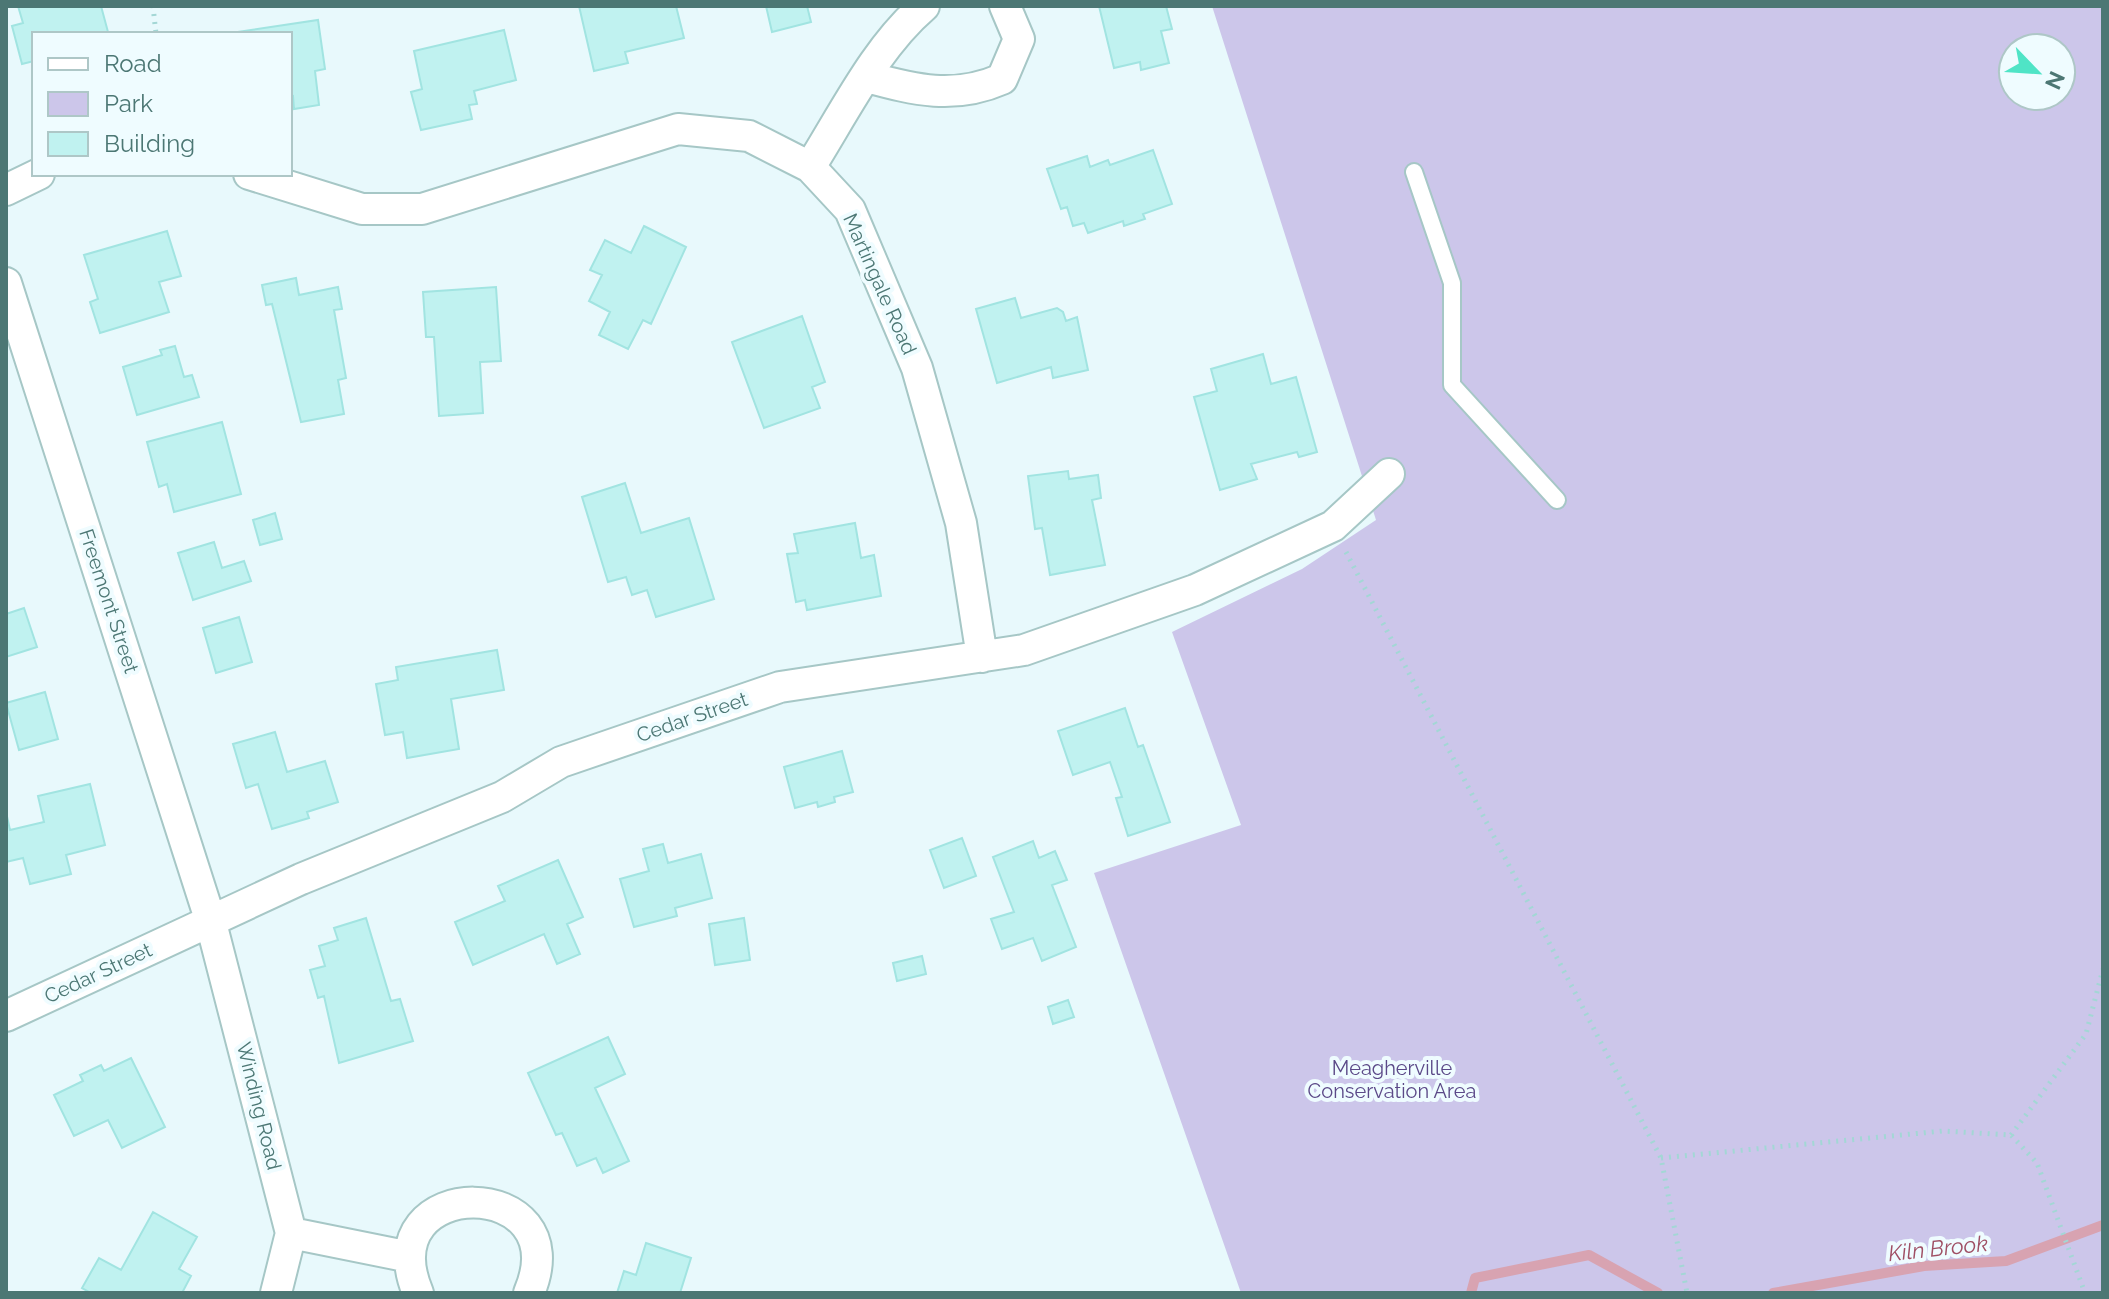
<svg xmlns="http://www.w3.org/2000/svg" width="2109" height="1299" viewBox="0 0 2109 1299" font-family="Raleway,sans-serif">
  <rect width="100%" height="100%" fill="#e8f9fc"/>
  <path fill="#ccc6ea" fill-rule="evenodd" d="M1212 6H2103V1293H1241L1094 873 1241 825 1172 632 1302 569 1376 520ZM2013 48H2061V96H2013Z"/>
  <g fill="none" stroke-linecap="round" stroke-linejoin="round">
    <path stroke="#d8a3b1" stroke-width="10" d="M1471 1293 1475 1278 1589 1255 1658 1293
      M1773 1293 1924 1266 2006 1261 2103 1225"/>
  </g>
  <path fill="#c0f2f0" stroke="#a1e4e1" stroke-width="2" d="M18 6H101L108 32 34 34V61L22 64 12 26 23 23Z
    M579 6H676L684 38 625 52 628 63 594 71Z
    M766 6H807L811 22 772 32Z
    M1099 6H1166L1172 29 1161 31 1169 63 1141 70 1140 62 1114 68Z
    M318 20 325 69 315 71 319 105 294 109 293 96 290 97V34H224Z
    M504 30 516 80 474 91 477 104 469 105 472 119 421 130 411 92 422 89 414 51Z
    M1153 150 1172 204 1143 214 1145 219 1124 226 1123 221 1088 233 1084 223 1073 226 1067 207 1061 209 1047 169 1087 156 1090 167 1108 160 1110 165Z
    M644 226 686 247 651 324 643 320 628 349 599 335 610 312 589 301 602 275 590 270 605 240 631 253Z
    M167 231 181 276 159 282 169 312 100 333 90 302 98 299 84 255Z
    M296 278 299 295 338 287 342 309 334 310 346 378 338 380 344 414 301 422 272 304 266 305 262 285Z
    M496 287 501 361 480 362 483 413 439 416 434 337H426L423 292Z
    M1015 298 1021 318 1057 308 1063 312 1066 321 1077 317 1088 370 1053 378 1051 367 997 383 976 309Z
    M802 316 825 382 812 387 820 408 764 428 732 342Z
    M175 346 184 377 192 375 199 397 137 415 123 367 162 355 160 350Z
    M1263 354 1271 384 1296 377 1317 452 1299 457 1297 452 1251 464 1257 479 1220 490 1194 397 1217 391 1211 369Z
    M222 422 241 494 174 512 167 484 159 487 147 442Z
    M1068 471 1069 479 1098 475 1101 498 1092 500 1105 565 1050 575 1042 528 1035 529 1028 476Z
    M625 483 641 533 689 518 714 599 656 617 647 590 632 595 626 577 608 582 582 497Z
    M275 513 282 539 260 545 253 520Z
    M855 523 861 558 874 555 881 596 807 610 805 600 796 602 787 554 798 553 794 534Z
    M214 542 222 568 244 561 251 581 193 600 178 553Z
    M24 608 37 647 6 657V614Z
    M239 617 252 662 216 673 203 628Z
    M497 650 504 690 451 699 459 749 407 758 403 732 385 735 376 684 398 680 396 667Z
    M45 692 58 739 19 750 6 703Z
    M1125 708 1138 747 1143 745 1170 822 1128 836 1116 798 1122 797 1110 762 1073 775 1058 731Z
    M275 732 287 772 325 761 338 802 307 812 309 818 272 829 258 784 246 788 233 744Z
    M842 751 853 792 834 797 835 802 818 807 817 802 795 808 784 767Z
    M90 784 105 845 66 855 71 874 30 884 23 858 6 862V812L10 830 44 822 38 796Z
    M962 838 976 876 944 888 930 850Z
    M1033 841 1039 858 1055 851 1067 880 1052 885 1076 947 1042 961 1033 938 1002 949 991 919 1014 912 993 857Z
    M663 844 668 863 701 854 712 898 675 908 677 916 634 927 620 879 649 871 643 849Z
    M558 860 583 917 567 924 580 954 557 964 544 934 473 965 455 922 505 901 498 886Z
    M366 918 391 1001 400 999 413 1041 339 1063 324 996 318 998 310 970 325 966 319 946 338 940 334 928Z
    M744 918 750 960 715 965 709 924Z
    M922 956 926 974 897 981 893 963Z
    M1068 1000 1074 1017 1053 1024 1048 1007Z
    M608 1037 625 1074 595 1088 629 1161 603 1173 596 1158 577 1166 562 1133 556 1135 528 1073Z
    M131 1058 165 1127 122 1148 108 1120 74 1136 54 1095 83 1081 80 1075 101 1065 104 1071Z
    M153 1212 197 1237 179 1269 191 1276 182 1293H91L82 1288 99 1258 121 1270Z
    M646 1243 691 1258 680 1293H617L624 1271 636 1275Z"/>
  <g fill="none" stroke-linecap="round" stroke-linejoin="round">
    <defs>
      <path id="service" d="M1414 172 1452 283V385L1557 500"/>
      <path id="minor" d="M867 77C915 90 954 100 1002 79L1019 39 1005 6
        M810 167C844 113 876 47 924 6
        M249 174 362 209H422L678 129 749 136 810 167 850 210 917 368 961 523 982 657
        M6 190 39 174
        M6 283 210 919 291 1233 276 1293
        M6 1016 301 879 502 797 561 762 780 687 1024 650 1195 590 1333 526 1389 474
        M291 1233 410 1257
        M418 1293C367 1172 580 1173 529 1293"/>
    </defs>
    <use href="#service" stroke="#a6c7c6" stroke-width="20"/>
    <use href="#minor" stroke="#a6c7c6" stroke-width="34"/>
    <path stroke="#a3d7d5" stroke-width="5" stroke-dasharray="2 6" stroke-linecap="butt" d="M153 6 156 34
      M1346 552 1661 1158 1687 1293
      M2011 1135 2086 1034 2103 969
      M1661 1158 1943 1131 2011 1135 2037 1163 2085 1293"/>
    <use href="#service" stroke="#fff" stroke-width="16"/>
    <use href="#minor" stroke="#fff" stroke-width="30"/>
  </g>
  <g text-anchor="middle" stroke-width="8" stroke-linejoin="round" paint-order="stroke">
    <g font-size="20" fill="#4c7774" stroke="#effcff">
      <text transform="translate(880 284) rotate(66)" y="7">Martingale Road</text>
      <text transform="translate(109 601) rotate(72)" y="7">Freemont Street</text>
      <text transform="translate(692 717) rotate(-19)" y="7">Cedar Street</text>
      <text transform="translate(98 973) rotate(-25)" y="7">Cedar Street</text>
      <text transform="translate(259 1106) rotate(76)" y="7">Winding Road</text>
    </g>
    <g font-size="20" fill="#5b4988" stroke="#effcff">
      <text x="1392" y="1075">Meagherville<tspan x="1392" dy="23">Conservation Area</tspan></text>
    </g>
    <g font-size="22" font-style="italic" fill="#9f4f64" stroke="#effcff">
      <text transform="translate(1938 1248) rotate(-6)" y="8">Kiln Brook</text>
    </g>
  </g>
  <rect width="2109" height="1299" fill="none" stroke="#4c7774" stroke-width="16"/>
  <rect x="32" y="32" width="260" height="144" fill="#effcff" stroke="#aec7c7" stroke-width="2"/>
  <rect x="48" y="58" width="40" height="12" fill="#ffffff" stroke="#aec7c7" stroke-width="2"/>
  <text x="104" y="72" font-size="24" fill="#4c7774">Road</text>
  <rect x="48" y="92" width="40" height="24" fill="#ccc6ea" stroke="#aec7c7" stroke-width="2"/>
  <text x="104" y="112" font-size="24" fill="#4c7774">Park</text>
  <rect x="48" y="132" width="40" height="24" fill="#c0f2f0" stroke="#aec7c7" stroke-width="2"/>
  <text x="104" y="152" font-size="24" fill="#4c7774">Building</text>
  <g transform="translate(2037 72) rotate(115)"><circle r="38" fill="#effcff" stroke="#aec7c7" stroke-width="2"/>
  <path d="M0-6L14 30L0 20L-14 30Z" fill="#4fe4c6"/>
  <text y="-12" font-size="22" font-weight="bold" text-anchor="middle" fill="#4c7774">N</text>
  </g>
</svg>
